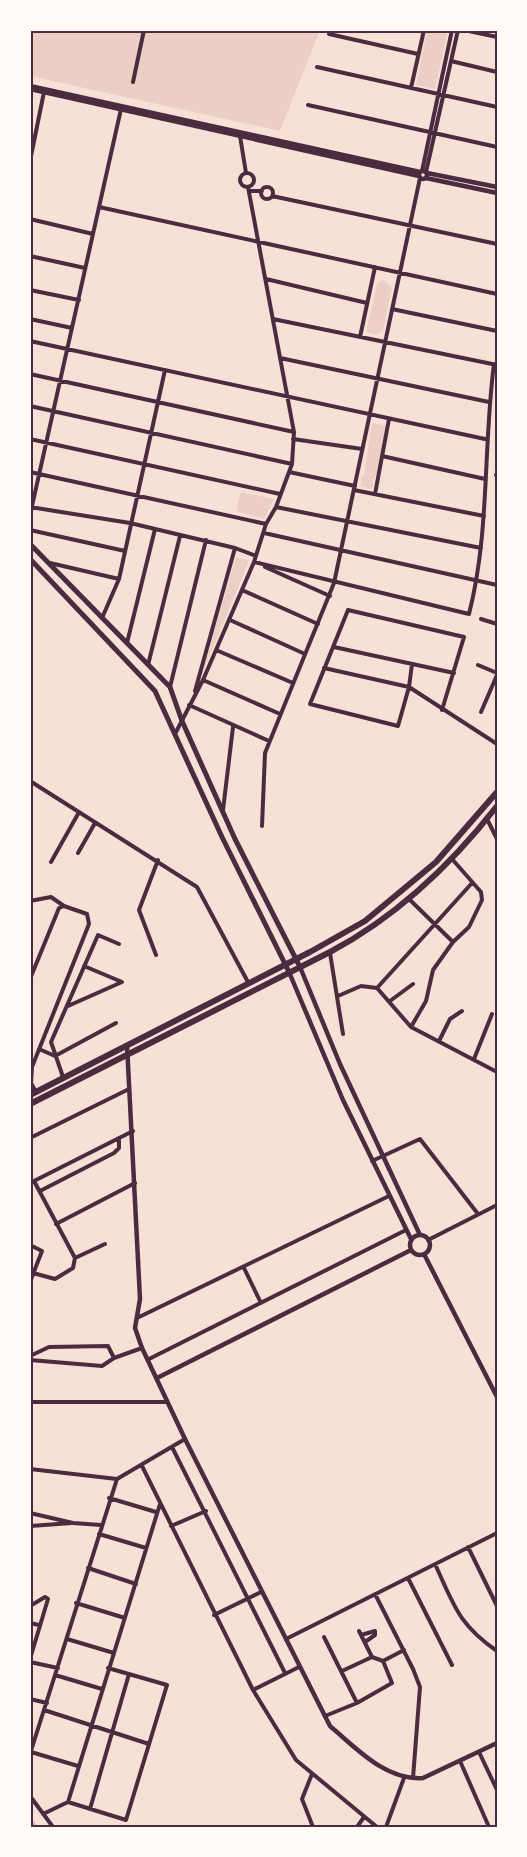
<svg xmlns="http://www.w3.org/2000/svg" width="527" height="1857" viewBox="0 0 527 1857" font-family="'Golos Text',sans-serif">
  <rect width="100%" height="100%" fill="#f7e1d7"/>
  <path fill="#ebcfc5" d="M30 30H320L280 131 30 76Z
    M427 30 448 31 435 89 416 85Z
    M384 279 392 288 383 331 376 335 366 332 377 283Z
    M372 423 386 426 377 474 373 480 374 485 371 489 361 486V477L364 474Z
    M241 492 274 499 264 519 236 511Z
    M236 557 249 561 202 674Z"/>
  <g fill="none" stroke-linecap="round" stroke-linejoin="round">
    <path stroke="#dcb8b0" stroke-width="2" d="M30 1819 37 1827"/>
    <path stroke="#4a2c40" stroke-width="4" d="M464 30 497 37
      M329 34 418 54
      M451 61 497 72
      M317 67 497 107
      M133 82 144 30
      M411 88 424 30
      M308 105 497 147
      M240 136 246 173
      M30 161 44 92
      M422 171 452 30
      M426 172 458 30
      M240 180a7 7 0 1 1 14 0a7 7 0 1 1-14 0Z
      M261 193a6 6 0 1 1 12 0a6 6 0 1 1-12 0Z
      M249 191H262
      M272 196 497 244
      M99 207 497 294
      M30 219 93 234
      M30 256 85 268
      M266 279 367 303
      M30 290 79 300
      M392 309 497 331
      M30 319 72 328
      M273 319 497 365
      M360 337 375 267
      M30 341 485 439
      M280 358 489 402
      M30 374 294 432
      M30 406 292 464
      M30 439 280 494
      M293 439 362 449
      M382 456 485 479
      M30 472 266 524
      M289 472 355 486
      M496 475H497
      M354 490 484 516
      M375 494 389 419
      M30 507 130 523 235 548 256 556
      M276 507 481 548
      M30 515 121 109
      M30 530 125 551
      M264 533 497 585
      M254 562 469 614C490 532 483 447 494 364
      M50 563 119 579
      M265 567 330 596
      M242 590 318 624
      M102 618 119 579 165 370
      M481 619 497 624
      M230 620 305 654
      M127 643 155 529
      M334 647 454 673
      M216 650 293 683
      M412 664 409 687 398 726 310 704 348 610 464 637 442 710
      M148 665 180 536
      M478 665 497 673
      M324 668 409 687 497 744
      M203 680 280 714
      M170 687 206 540
      M195 691 235 548
      M189 705 269 741
      M481 712 497 675
      M175 734 203 680 254 562 266 524 276 507 292 464 294 432 248 187
      M30 781 197 887 249 984
      M223 810 233 727
      M487 819 497 839V864
      M262 826 265 753 334 583 420 178
      M78 853 95 823
      M51 862 78 814
      M409 899 453 942
      M30 901 51 897 64 906
      M330 953 343 1034
      M156 955 139 910 158 860
      M30 979 59 908 64 906 87 914 89 924 32 1067 31 1083 36 1092
      M377 988 472 883
      M338 996 361 986 377 988 411 1027 497 1072
      M390 1001 413 984
      M68 1006 122 982 84 966
      M411 1027 426 1001 433 970 453 942 469 927 482 900 481 892 452 859
      M439 1041 450 1019 462 1011
      M39 1049 55 1056 116 1023
      M474 1059 492 1014
      M63 1077 51 1042 98 935 119 944
      M30 1138 129 1089
      M372 1161 420 1139 478 1214
      M30 1183 133 1131
      M40 1191 114 1153 119 1148V1139
      M56 1224 135 1183
      M428 1240 497 1205
      M30 1245 42 1251 30 1282
      M75 1258 105 1244
      M244 1268 261 1303
      M33 1273 55 1279 73 1268 75 1258 34 1181
      M137 1318 389 1196
      M30 1356 49 1347 108 1346 114 1358
      M149 1359 406 1230
      M30 1360 102 1366 114 1358 142 1348
      M30 1402H167
      M172 1447 285 1673
      M142 1466 253 1690 296 1760 377 1827
      M30 1469 117 1479
      M109 1498 156 1512
      M30 1513 73 1523 101 1525
      M30 1526 72 1523
      M171 1526 206 1511
      M99 1534 146 1548
      M468 1547 497 1606
      M435 1564C454 1605 458 1624 497 1651
      M88 1568 136 1584
      M408 1578 452 1665
      M375 1594 413 1669 420 1687 413 1778
      M76 1603 125 1618
      M30 1606 45 1597 48 1599 30 1659
      M214 1615 261 1592
      M30 1623 39 1625
      M361 1635 375 1631V1635L365 1642
      M324 1637 357 1703
      M67 1639 114 1653
      M286 1639 497 1533
      M383 1661 404 1650
      M30 1662 58 1668
      M342 1671 372 1657
      M55 1675 102 1689
      M253 1690 299 1667
      M30 1699 47 1703
      M44 1710 149 1744
      M325 1716 357 1703 392 1683 383 1661 372 1657 359 1631
      M31 1752 78 1766
      M479 1752 497 1790
      M30 1754 117 1479 185 1439
      M460 1761 489 1827
      M312 1774 302 1799 313 1827
      M30 1796 53 1827
      M68 1802 126 1820 167 1685 108 1668
      M90 1809 129 1674
      M43 1814 68 1802 160 1504
      M357 1827 364 1817
      M386 1827 404 1778"/>
    <path stroke="#4a2c40" stroke-width="4.5" d="M30 86 420 172
      M30 89 419 176
      M419 175a4 4 0 1 1 8 0a4 4 0 1 1-8 0Z
      M427 173 497 187
      M426 178 497 193
      M300 967 340 1064 420 1235
      M289 972 343 1100 411 1239
      M127 1045 140 1299 135 1328 142 1348 185 1439 330 1726C356 1748 386 1781 423 1778L497 1743
      M410 1245a10 10 0 1 1 20 0a10 10 0 1 1-20 0Z
      M424 1254 497 1397
      M157 1378 411 1250"/>
    <path stroke="#4a2c40" stroke-width="5" d="M30 544 170 687 182 721 235 839 300 967
      M30 559 155 691 222 837 289 972"/>
    <path stroke="#4a2c40" stroke-width="6" d="M30 1095 310 952 365 921 436 862 497 792
      M30 1104 330 952C396 917 451 865 497 806"/>
  </g>
  <rect width="527" height="1857" fill="none" stroke="#fffaf5" stroke-width="63"/>
  <rect x="32" y="32" width="464" height="1794" fill="none" stroke="#4a2c40" stroke-width="2"/>
</svg>
